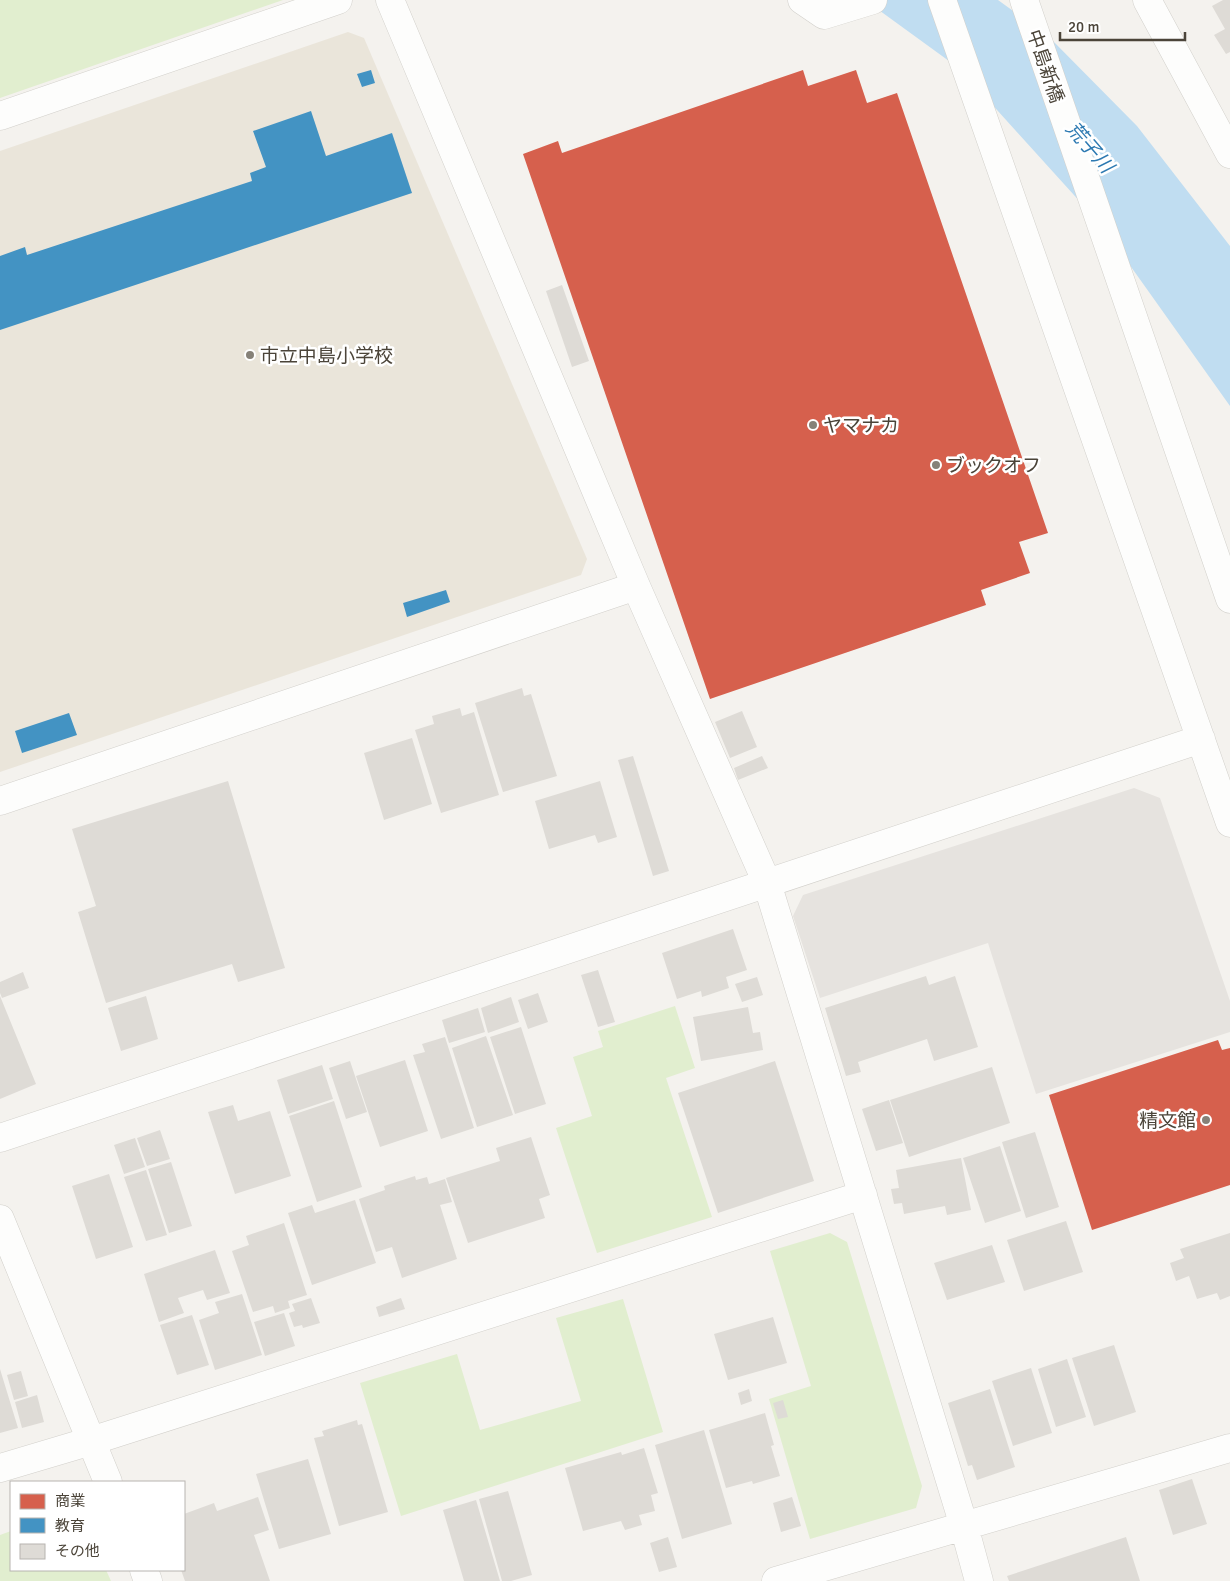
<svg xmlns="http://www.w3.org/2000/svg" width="1230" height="1581" viewBox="0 0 1230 1581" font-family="Signika,'Noto Sans JP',sans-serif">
  <rect width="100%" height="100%" fill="#f4f2ee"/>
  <path fill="#eae5da" d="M348 32 364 38 587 559 581 575 0 772V151Z"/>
  <path fill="#e1eecf" d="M0 0H283L0 98Z
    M675 1006 695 1068 666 1078 712 1217 597 1253 556 1128 592 1116 573 1057 603 1047 598 1031Z
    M830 1233 847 1242 922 1486 916 1508 810 1539 769 1399 811 1386 770 1251Z
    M623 1299 663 1432 401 1516 360 1383 457 1354 480 1430 581 1401 556 1318Z
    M11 1531V1570H106L111 1581H0V1535Z"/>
  <path fill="#e6e3df" d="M1134 788 1160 798 1230 1001V1032L1036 1094 988 943 820 998 793 916 803 895Z"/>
  <path fill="#c0ddf1" d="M865 0H998L1050 38 1137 126 1230 246V406L1102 226 960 69Z"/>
  <path fill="#d6604d" d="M803 70 808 86 856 70 867 103 897 93 1048 533 1019 542 1030 573 981 590 986 605 710 699 523 154 558 141 562 153Z
    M1218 1040 1222 1050 1230 1048V1185L1092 1230 1049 1095Z"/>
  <path fill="#4393c3" d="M371 70 375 83 362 87 357 74Z
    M311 111 326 156 392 133 412 193 0 330V256L25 247 27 255 252 181 250 173 266 167 253 131Z
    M446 590 450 602 407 617 403 603Z
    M69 713 77 735 22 753 15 731Z"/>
  <path fill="#dedbd6" d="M1223 0H1230V52L1226 54 1214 35 1225 29 1212 6Z
    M562 285 589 361 572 367 546 291Z
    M522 688 524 696 531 694 557 776 503 792 475 703Z
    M460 708 462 716 474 712 499 795 441 813 415 730 434 724 432 716Z
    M742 711 757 747 730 758 715 722Z
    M412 738 432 804 384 820 364 753Z
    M633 756 669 871 653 876 618 760Z
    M762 756 768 768 738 780 734 768Z
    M228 781 285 968 238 982 232 964 106 1003 78 912 96 906 72 829Z
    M600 781 617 837 598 843 595 835 549 849 535 801Z
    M733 929 747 970 726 977 729 988 702 997 701 991 677 999 662 953Z
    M598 970 615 1022 598 1027 581 975Z
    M23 972 29 988 2 998 0 993V982Z
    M926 976 929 985 955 976 978 1047 934 1061 927 1039 858 1062 861 1072 846 1076 825 1008Z
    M757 977 763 995 742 1002 735 984Z
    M538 993 548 1022 528 1029 518 1000Z
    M0 996 36 1084 0 1099Z
    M146 996 158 1039 121 1051 108 1008Z
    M511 997 519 1022 488 1033 481 1008Z
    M748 1007 753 1033 760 1032 763 1050 701 1061 693 1017Z
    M478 1008 485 1032 449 1043 442 1020Z
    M521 1027 546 1104 515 1114 490 1037Z
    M486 1036 513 1115 477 1127 452 1048Z
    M445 1037 474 1128 441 1139 413 1055 425 1052 422 1044Z
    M405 1060 428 1131 380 1147 356 1076Z
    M350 1061 367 1112 346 1119 329 1068Z
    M775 1061 814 1181 718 1213 678 1093Z
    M322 1065 333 1099 288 1114 277 1080Z
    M992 1067 1010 1123 909 1157 890 1100Z
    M889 1100 903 1143 876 1151 862 1109Z
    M334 1101 362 1187 317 1202 289 1116Z
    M233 1105 238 1121 270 1111 291 1176 235 1194 208 1112Z
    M160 1130 170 1159 147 1166 137 1138Z
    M1035 1132 1059 1207 1026 1218 1002 1142Z
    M531 1137 550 1195 539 1199 545 1218 468 1243 446 1178 500 1161 496 1148Z
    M135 1138 145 1167 124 1174 114 1145Z
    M1000 1146 1021 1211 985 1223 963 1158Z
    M961 1158 971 1210 947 1215 945 1206 904 1214 902 1203 894 1204 891 1189 899 1188 896 1170Z
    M171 1162 192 1226 169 1233 148 1169Z
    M146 1170 167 1235 146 1241 124 1177Z
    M109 1174 133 1247 96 1259 72 1186Z
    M415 1176 416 1180 427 1177 429 1184 445 1179 452 1202 440 1205 457 1259 402 1278 392 1247 376 1252 359 1199 385 1190 384 1186Z
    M355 1200 376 1263 312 1285 288 1213 312 1205 315 1213Z
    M1066 1221 1083 1272 1024 1291 1007 1240Z
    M284 1223 307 1295 288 1301 290 1308 275 1313 273 1306 253 1312 232 1251 249 1245 246 1236Z
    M1230 1233V1296L1220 1300 1217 1293 1197 1299 1189 1276 1176 1281 1170 1263 1184 1258 1180 1249Z
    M992 1245 1005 1282 947 1300 934 1263Z
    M215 1250 230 1293 207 1300 203 1290 178 1298 184 1313 159 1322 144 1274Z
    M242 1294 262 1355 215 1370 199 1320 219 1313 215 1302Z
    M311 1298 320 1323 303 1328 302 1325 294 1327 289 1313 295 1311 292 1304Z
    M401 1298 405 1309 379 1317 376 1307Z
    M284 1313 295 1346 265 1356 254 1322Z
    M192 1315 209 1365 177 1375 160 1325Z
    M773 1317 787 1363 728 1380 714 1334Z
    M1114 1345 1136 1412 1094 1426 1072 1358Z
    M1067 1359 1086 1417 1056 1427 1038 1369Z
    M1031 1368 1052 1433 1013 1446 992 1381Z
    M0 1369 18 1428 0 1433Z
    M21 1371 28 1396 14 1400 7 1375Z
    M749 1389 752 1401 741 1405 738 1393Z
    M990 1389 1015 1467 977 1480 972 1465 968 1466 948 1403Z
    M37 1395 44 1422 22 1428 15 1402Z
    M783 1400 788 1417 778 1419 773 1403Z
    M765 1413 774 1445 771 1446 780 1476 753 1484 752 1481 726 1488 709 1430Z
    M357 1420 358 1425 362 1424 388 1512 339 1526 314 1438 324 1436 322 1431Z
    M704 1430 732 1524 682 1539 655 1445Z
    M644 1448 658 1493 651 1495 655 1511 639 1515 642 1525 625 1530 621 1521 583 1531 565 1468 621 1452 622 1455Z
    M308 1459 331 1534 279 1549 256 1474Z
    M1192 1479 1207 1524 1173 1535 1159 1490Z
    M508 1491 532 1575 511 1581H502L479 1499Z
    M258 1497 269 1530 254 1535 270 1581H185L181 1570H184V1514L214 1503 217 1511Z
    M792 1497 801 1526 781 1532 773 1503Z
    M476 1500 500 1581H464L443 1510Z
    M668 1537 677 1567 659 1572 650 1543Z
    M1126 1537 1140 1581H1009L1007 1576Z"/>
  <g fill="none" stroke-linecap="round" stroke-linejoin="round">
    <defs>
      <path id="minor" d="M390 0 636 586 767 883 964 1526 979 1581
        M802 0 824 15 873 0
        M942 0 1230 823
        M1024 0 1230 599
        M1147 0 1230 154
        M0 116 338 0
        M0 801 636 586
        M0 1138 1201 739
        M0 1219 108 1482
        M0 1468 91 1441 863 1195
        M144 1570 148 1581
        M776 1581 1230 1448"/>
    </defs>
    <use href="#minor" stroke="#d2d0cb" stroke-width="29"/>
    <use href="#minor" stroke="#fdfdfc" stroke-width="28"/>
  </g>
  <g fill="#868178" stroke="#fff" stroke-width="2">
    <circle cx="250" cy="355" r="5"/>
    <circle cx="813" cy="425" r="5"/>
    <circle cx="936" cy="465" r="5"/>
    <circle cx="1206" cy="1120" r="5"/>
  </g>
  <g text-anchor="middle" stroke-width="5" stroke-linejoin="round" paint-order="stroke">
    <g font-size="19" fill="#4b4439" stroke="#fff">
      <text transform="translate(1046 66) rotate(71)" y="7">中島新橋</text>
    </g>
    <g font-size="19" fill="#4b4439" stroke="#fff" text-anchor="start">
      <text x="260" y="362">市立中島小学校</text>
      <text x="823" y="432">ヤマナカ</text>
      <text x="946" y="472">ブックオフ</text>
      <text x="1196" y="1127" text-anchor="end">精文館</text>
    </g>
    <g font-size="20" font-style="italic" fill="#2e7ab2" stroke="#fff">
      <text transform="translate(1090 147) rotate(49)" y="7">荒子川</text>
    </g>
  </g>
  <rect x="10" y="1481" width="175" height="90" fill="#ffffff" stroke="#b7b4b0"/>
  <rect x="20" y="1494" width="25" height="15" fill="#d6604d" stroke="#b7b4b0"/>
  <text x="55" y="1506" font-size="15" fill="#4b4439">商業</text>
  <rect x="20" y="1518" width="25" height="15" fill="#4393c3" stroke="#b7b4b0"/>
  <text x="55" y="1531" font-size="15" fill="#4b4439">教育</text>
  <rect x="20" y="1544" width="25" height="15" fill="#dedbd6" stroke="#b7b4b0"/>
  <text x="55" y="1556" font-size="15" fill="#4b4439">その他</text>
  <path d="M1060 32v8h125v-8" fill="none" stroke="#4b4439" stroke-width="2.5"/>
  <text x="1068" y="32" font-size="15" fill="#4b4439" stroke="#ffffff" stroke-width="4" paint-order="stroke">20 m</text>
</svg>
